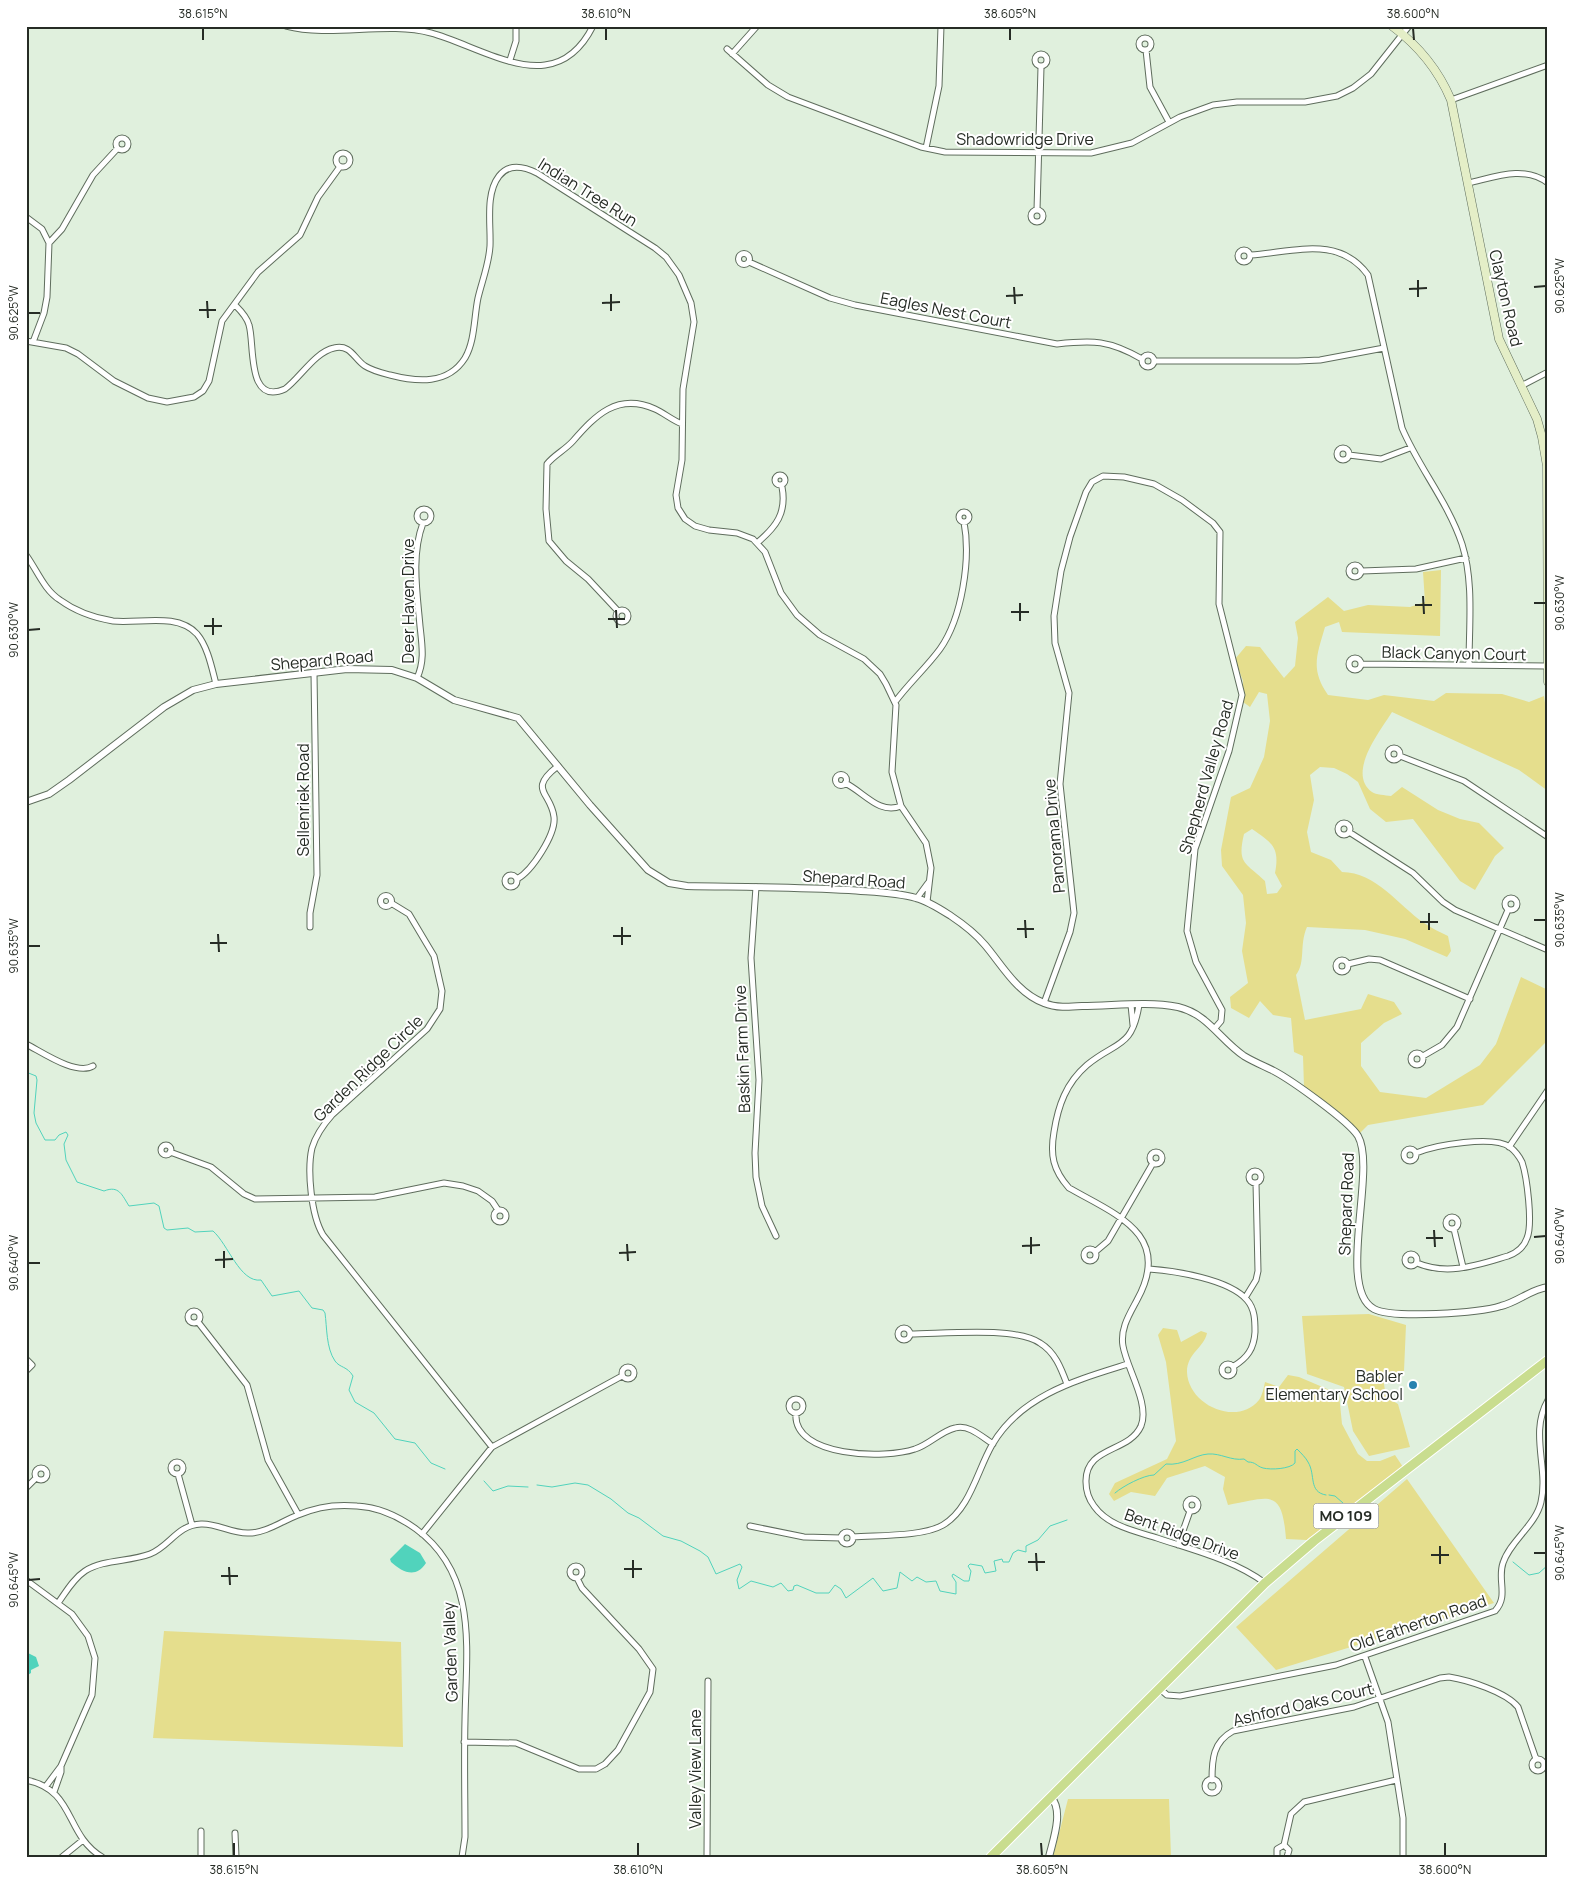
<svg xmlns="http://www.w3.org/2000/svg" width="1574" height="1883" viewBox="0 0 1574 1883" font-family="Manrope,sans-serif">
  <rect width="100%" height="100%" fill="#e0f0dd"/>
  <path fill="#e5de8d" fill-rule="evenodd" d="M1441 570 1440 636 1342 632 1339 622 1325 627C1317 655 1310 669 1328 695L1368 700 1384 695 1434 701 1446 693 1502 694 1529 702 1544 696 1548 724V791L1519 770 1392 712C1381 730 1346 773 1372 792 1376 795 1385 795 1391 796L1402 787 1438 810 1460 819 1479 823 1504 848 1495 856 1475 890 1460 881 1413 819 1386 822 1370 809 1358 782 1347 774 1334 768 1320 767 1310 775 1314 800 1307 832 1311 852 1331 860 1342 872C1376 872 1398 905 1424 923 1431 928 1440 932 1448 936L1451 951 1447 957 1405 939 1365 930 1307 927C1299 945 1306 962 1296 975L1305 1020 1361 1009 1368 994 1394 1002 1402 1014 1384 1023 1361 1043V1066L1380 1092 1426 1098 1480 1065 1496 1044 1521 977 1548 990V1040L1483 1105 1368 1125 1360 1133 1304 1087 1303 1056 1294 1052 1291 1018 1273 1015 1260 1001 1249 1018 1231 1008 1230 997 1248 983 1242 951 1246 923 1243 895 1222 866 1221 850 1231 797 1250 788 1264 757 1270 721 1267 694 1259 692 1250 707 1243 702V681L1235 659 1246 646 1260 647 1284 678 1295 666 1298 638 1295 622 1328 597 1344 611 1368 605 1410 607 1425 602 1423 572ZM1252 829C1272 843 1280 847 1275 873L1282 886 1277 893 1267 894 1265 881C1245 862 1237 864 1244 834Z
    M1369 1314 1406 1325 1404 1371 1383 1378 1386 1397 1398 1404 1410 1447 1369 1456 1353 1431 1344 1387 1307 1374 1302 1316Z
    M1163 1328 1177 1330 1181 1342 1201 1331 1207 1333C1204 1348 1187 1353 1187 1372 1188 1405 1237 1427 1259 1400 1262 1396 1264 1387 1265 1382L1279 1387 1288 1375 1299 1377 1339 1394 1342 1424 1358 1454 1367 1461H1380L1395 1455 1403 1467 1307 1540 1286 1539C1282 1488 1271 1497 1228 1505L1223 1489 1225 1477 1205 1466 1167 1478 1155 1496 1131 1492 1114 1501 1109 1494 1115 1483 1167 1459 1176 1441 1166 1362 1158 1335Z
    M1407 1479 1494 1603 1276 1670 1236 1627Z
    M164 1631 401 1642 403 1747 153 1738Z
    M1068 1799H1169L1171 1857H1053Z"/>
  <path fill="#51d3bc" d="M405 1544 420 1553 426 1563C416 1579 402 1572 391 1562L390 1559Z
    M26 1652 36 1657 39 1666 31 1670V1673L26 1676Z"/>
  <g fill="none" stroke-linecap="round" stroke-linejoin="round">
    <path stroke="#51d3bc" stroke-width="1" d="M26 1072 36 1076 37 1080 34 1113 36 1123 45 1140H55L59 1135 66 1132 68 1135 64 1144 66 1160 77 1182 104 1191C119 1185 122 1195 129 1206L154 1203 159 1206 164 1228 167 1230 188 1228 195 1232 213 1231C228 1244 240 1283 261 1280L272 1296 299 1291 312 1308 323 1310 325 1313C327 1327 326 1348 335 1361 340 1368 347 1366 353 1376L349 1390 355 1402 374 1413 395 1439 415 1443 431 1463 445 1469
      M484 1481 493 1491 508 1486 528 1487
      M537 1485 552 1487 575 1483 588 1485 611 1499 628 1513 639 1518 663 1536 681 1541 700 1551 708 1557 716 1574 740 1564 742 1567 737 1580 739 1589 751 1581 773 1587 781 1583 788 1591 793 1590 794 1586 797 1585 816 1593H829L835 1585 841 1589 846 1598 873 1578 883 1591 897 1588 900 1572 912 1581 917 1577 926 1582 936 1581 940 1591 956 1594V1582L952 1576 953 1574 964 1581H969L971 1571 968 1566 970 1564 982 1566 985 1573 996 1571 994 1561 1002 1559 1003 1562H1009L1013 1553 1018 1550 1026 1552V1546L1038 1540 1050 1526 1067 1520
      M1115 1493C1123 1486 1144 1475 1154 1475L1166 1464C1183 1466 1194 1455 1208 1454 1221 1453 1231 1461 1244 1459L1248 1462C1256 1462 1256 1466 1263 1468 1271 1470 1290 1469 1295 1463V1451L1297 1449C1301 1453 1306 1458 1308 1462 1316 1475 1308 1492 1326 1495
      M1329 1495 1335 1496 1343 1503
      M1513 1562 1529 1575 1539 1573 1548 1565"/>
    <defs>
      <path id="minor" d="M286 26C332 38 386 21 431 33 465 42 511 70 545 65 568 62 583 46 593 26
        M1139 44a6 6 0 1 1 12 0a6 6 0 1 1-12 0Z
        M727 49 768 85 788 97 921 147 945 152 1091 153 1132 143 1180 117 1213 105 1237 102H1305L1337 96 1353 88 1371 74 1409 26
        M1146 50 1150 87 1169 122
        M1035 60a6 6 0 1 1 12 0a6 6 0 1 1-12 0Z
        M732 54 757 26
        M510 60 516 41V26
        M1451 100 1548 65
        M116 144a6 6 0 1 1 12 0a6 6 0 1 1-12 0Z
        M926 148 939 86 941 26
        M336 160a7 7 0 1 1 14 0a7 7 0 1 1-14 0Z
        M1469 183C1495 177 1524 165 1548 183
        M1031 216a6 6 0 1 1 12 0a6 6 0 1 1-12 0Z
        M1037 210 1041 67
        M26 217 42 229 49 243 47 297 44 313 33 342
        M49 243 62 229 93 175 117 149
        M1238 256a6 6 0 1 1 12 0a6 6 0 1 1-12 0Z
        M738.5 259a5.5 5.5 0 1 1 11 0a5.5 5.5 0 1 1-11 0Z
        M1251 255C1294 252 1339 235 1368 275L1402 428C1419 468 1448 502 1462 544 1474 582 1469 625 1469 665
        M749 262 830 298 855 305 1057 344C1093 340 1109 340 1142 359
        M236 306C241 311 247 317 249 325 255 344 246 406 285 389 300 378 315 352 334 348 351 344 354 359 365 366 373 371 382 373 390 375 417 382 448 385 465 358 475 341 474 317 478 298 482 281 489 264 490 246 491 225 485 194 499 176 509 163 525 167 537 173L655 248 666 257 679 275 691 303 694 322 683 389 682 460 676 495 678 508 685 519 695 526 709 530 737 533 753 539 765 552 781 593 797 615 820 635 864 659 880 674 886 684 896 705 892 772 901 806 926 843 931 868 927 902
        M26 341 66 348 78 354 114 381 148 398 167 402 194 397 203 391 209 381 222 321 258 272 300 235 318 197 339 168
        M1142 361a6 6 0 1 1 12 0a6 6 0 1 1-12 0Z
        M1154 361H1298L1320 360 1384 348
        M1521 386 1548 372
        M1337 454a6 6 0 1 1 12 0a6 6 0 1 1-12 0Z
        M1349 455 1381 459 1410 448
        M775 480a5 5 0 1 1 10 0a5 5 0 1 1-10 0Z
        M417 516a7 7 0 1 1 14 0a7 7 0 1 1-14 0Z
        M959 517a5 5 0 1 1 10 0a5 5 0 1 1-10 0Z
        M757 543C776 527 787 513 782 487
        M26 555C37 570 44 590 60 600 75 611 95 618 113 621 139 624 177 612 197 634 208 647 212 669 216 684
        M1349 571a6 6 0 1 1 12 0a6 6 0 1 1-12 0Z
        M1362 571 1416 569 1466 558
        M616 616a6 6 0 1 1 12 0a6 6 0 1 1-12 0Z
        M618 611 588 579 566 561 549 541 546 509 547 464C554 455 565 450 573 441 595 416 617 392 655 409 664 413 672 420 682 424
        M1349 664a6 6 0 1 1 12 0a6 6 0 1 1-12 0Z
        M1361 664 1547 666
        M417 678C425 661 422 645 420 626 417 592 411 555 423 523
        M895 702C909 683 926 668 940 649 962 618 971 559 964 522
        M1388 754a6 6 0 1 1 12 0a6 6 0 1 1-12 0Z
        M1400 756 1464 781 1548 837
        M835.5 780a5.5 5.5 0 1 1 11 0a5.5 5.5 0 1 1-11 0Z
        M845 783C864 792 879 815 901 806
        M1338 829a6 6 0 1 1 12 0a6 6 0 1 1-12 0Z
        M1349 832 1413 873 1443 902 1455 910 1548 950
        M505 881a6 6 0 1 1 12 0a6 6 0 1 1-12 0Z
        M517 879C532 871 556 834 554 817 551 792 527 790 558 766
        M756 887 751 958 759 1080 755 1153 756 1177 762 1206 776 1236
        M380.5 901a5.5 5.5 0 1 1 11 0a5.5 5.5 0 1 1-11 0Z
        M1505 904a6 6 0 1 1 12 0a6 6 0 1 1-12 0Z
        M917 898 928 883
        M391 903 409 914 434 956 442 991 440 1009 427 1029 332 1115C323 1125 316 1135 312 1148 307 1170 311 1215 323 1235L492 1447
        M310 927V913L317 875 314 673
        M1336 966a6 6 0 1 1 12 0a6 6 0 1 1-12 0Z
        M1348 964 1369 959 1380 960 1470 999
        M1044 1003 1070 932 1074 913 1060 784 1069 693 1055 643 1054 616 1061 571 1070 537 1086 492 1092 482 1103 476 1124 477 1154 484 1182 500 1213 523 1220 532 1219 604 1242 695 1229 751 1195 849 1187 931 1196 962 1222 1010 1221 1021 1215 1028
        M1131 1005 1133 1025
        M1139 1005C1132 1049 1116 1041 1087 1065 1066 1083 1058 1106 1054 1132 1050 1155 1053 1170 1069 1188 1117 1215 1173 1235 1137 1300 1129 1315 1120 1329 1123 1346 1127 1369 1150 1404 1141 1426 1129 1453 1085 1446 1086 1482 1086 1491 1088 1498 1094 1506 1108 1526 1135 1531 1157 1538 1193 1550 1234 1560 1265 1583
        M26 1044C42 1052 76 1076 93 1066
        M1411 1059a6 6 0 1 1 12 0a6 6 0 1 1-12 0Z
        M1423 1056 1442 1045 1457 1027 1508 910
        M161 1150a5 5 0 1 1 10 0a5 5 0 1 1-10 0Z
        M1509 1147 1548 1090
        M1404 1155a6 6 0 1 1 12 0a6 6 0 1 1-12 0Z
        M1150 1158a6 6 0 1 1 12 0a6 6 0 1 1-12 0Z
        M170 1152 211 1167 244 1194 255 1199 375 1197 444 1183 463 1186 478 1191 492 1201 498 1210
        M1416 1153C1435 1145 1493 1135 1510 1147 1515 1151 1519 1156 1522 1162 1527 1177 1533 1224 1527 1238 1524 1247 1516 1253 1508 1256 1477 1265 1448 1276 1417 1263
        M1249 1177a6 6 0 1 1 12 0a6 6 0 1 1-12 0Z
        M494 1216a6 6 0 1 1 12 0a6 6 0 1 1-12 0Z
        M1446 1223a6 6 0 1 1 12 0a6 6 0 1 1-12 0Z
        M1454 1229 1463 1267
        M1084 1255a6 6 0 1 1 12 0a6 6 0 1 1-12 0Z
        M1095 1252 1108 1241 1153 1163
        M1405 1260a6 6 0 1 1 12 0a6 6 0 1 1-12 0Z
        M1149 1269C1175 1271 1229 1279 1247 1300 1255 1309 1255 1321 1255 1332 1254 1349 1247 1358 1234 1366
        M1245 1298 1256 1280 1258 1271 1256 1183
        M188 1317a6 6 0 1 1 12 0a6 6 0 1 1-12 0Z
        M198 1322 247 1385 268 1460 298 1514
        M898 1334a6 6 0 1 1 12 0a6 6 0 1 1-12 0Z
        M910 1334C942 1334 1015 1326 1040 1343 1055 1352 1061 1368 1067 1384
        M26 1359 32 1365 26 1371
        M1222 1370a6 6 0 1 1 12 0a6 6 0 1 1-12 0Z
        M622 1373a6 6 0 1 1 12 0a6 6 0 1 1-12 0Z
        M789 1406a7 7 0 1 1 14 0a7 7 0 1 1-14 0Z
        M796 1413C792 1458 887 1459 915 1449 929 1445 941 1431 955 1428 969 1424 982 1437 993 1444
        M171 1468a6 6 0 1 1 12 0a6 6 0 1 1-12 0Z
        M35 1474a6 6 0 1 1 12 0a6 6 0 1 1-12 0Z
        M178 1474 192 1525
        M26 1488 36 1478
        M1186 1505a6 6 0 1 1 12 0a6 6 0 1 1-12 0Z
        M750 1526 804 1537 841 1538
        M841 1538a6 6 0 1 1 12 0a6 6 0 1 1-12 0Z
        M422 1534 492 1447 622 1376
        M853 1537C878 1535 922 1537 943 1525 970 1509 977 1471 992 1445 1021 1395 1077 1380 1128 1364
        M1178 1545 1190 1511
        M570 1572a6 6 0 1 1 12 0a6 6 0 1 1-12 0Z
        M26 1580 72 1614 88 1636 95 1658 92 1695 61 1766 46 1786
        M58 1603C66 1592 73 1579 85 1571 104 1559 129 1562 150 1554 170 1546 177 1525 201 1524 217 1523 232 1534 249 1533 266 1533 282 1521 298 1515 316 1507 336 1504 357 1506 378 1507 398 1516 416 1529 479 1575 466 1651 465 1720 464 1759 465 1798 465 1837L462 1857
        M1365 1657 1388 1722 1403 1818V1857
        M1160 1689 1167 1695 1180 1696 1336 1665 1495 1611C1509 1596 1497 1580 1503 1563 1510 1541 1536 1525 1541 1502 1549 1468 1529 1433 1548 1400
        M464 1742 516 1743 579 1769H596L605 1764 618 1750 650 1692 653 1669 639 1649 582 1588 577 1578
        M1532 1765a6 6 0 1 1 12 0a6 6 0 1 1-12 0Z
        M1205 1786a7 7 0 1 1 14 0a7 7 0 1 1-14 0Z
        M26 1780C76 1790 64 1834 102 1857
        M1212 1780C1212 1759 1213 1742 1233 1731L1354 1707 1440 1678 1449 1677C1468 1680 1506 1692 1518 1707L1536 1759
        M54 1792 61 1772V1766
        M235 1833 236 1857
        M1284 1845 1291 1814 1304 1802 1396 1780
        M1284 1845 1289 1850 1287 1857
        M62 1857 83 1840
        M201 1857V1831
        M707 1857 708 1681
        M1277 1857V1849L1284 1845"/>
      <path id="tertiary" d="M26 802 49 794 69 780 164 707 193 690 216 684 347 669 392 670 417 678 454 700 518 718 590 805 648 870 669 883 687 886C741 887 795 887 849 890 871 892 895 892 916 898 928 901 940 909 951 916 963 924 975 933 985 945 1002 965 1017 993 1044 1003 1056 1008 1069 1007 1082 1006 1113 1006 1147 1001 1178 1007 1208 1014 1220 1040 1244 1056 1254 1062 1264 1066 1274 1071 1291 1080 1349 1121 1358 1136 1377 1169 1336 1289 1374 1309 1393 1319 1479 1313 1501 1306 1518 1302 1531 1289 1548 1287
        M1049 1857C1053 1840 1064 1811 1051 1797"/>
      <path id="secondary" d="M1392 26C1419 46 1438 69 1451 100L1499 339 1537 419 1542 437 1547 466 1548 682"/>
      <path id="primary" d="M991 1857 1265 1583 1314 1541 1548 1360"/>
    </defs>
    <use href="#minor" stroke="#5f6d5d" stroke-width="7"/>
    <use href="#tertiary" stroke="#5f6d5d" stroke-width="8"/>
    <use href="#secondary" stroke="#5f6d5d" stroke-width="9"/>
    <use href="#primary" stroke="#fff" stroke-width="11"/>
    <use href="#minor" stroke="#fff" stroke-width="5"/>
    <use href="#tertiary" stroke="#fff" stroke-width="6"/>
    <use href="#secondary" stroke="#e4eec7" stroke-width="8"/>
    <use href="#primary" stroke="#c9dd8f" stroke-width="9"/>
  </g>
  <path fill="none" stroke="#262c25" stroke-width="2" d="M203 28V40M606 28V40M1010 28V40M1413 28 1414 40M1418 280V297M1014 287 1015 304M1534 287 1546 286M1409 289 1427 288M611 294V311M1006 296 1023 295M207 301 208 318M602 303 620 302M199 310H216M28 313H40M1423 596 1424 614M1020 603V621M1534 603H1546M1415 605H1432M616 610 617 628M1011 612H1029M213 618V635M608 619H625M204 626H222M28 630 40 629M1429 913V930M1025 920 1026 938M1534 920H1546M1420 922H1438M622 927V945M1017 929H1034M218 934 219 952M613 936H631M210 943H227M28 946H40M1434 1230 1435 1247M1031 1237V1254M1534 1237 1546 1236M1426 1238H1443M627 1244 628 1261M1022 1246 1040 1245M224 1251V1268M619 1253 636 1252M215 1260 233 1259M28 1263H40M1440 1546V1564M1036 1553 1037 1571M1534 1553H1546M1431 1555H1449M633 1560V1578M1028 1562H1045M229 1567 230 1585M624 1569H642M221 1576H238M28 1580 40 1579M234 1843V1856M638 1843V1856M1041 1843 1042 1856M1445 1843V1856"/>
  <circle fill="#2782af" stroke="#fff" stroke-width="2" cx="1413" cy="1385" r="5"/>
  <g text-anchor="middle" stroke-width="4" stroke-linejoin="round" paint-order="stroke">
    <rect fill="#fff" stroke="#676b66" stroke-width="1" x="1313.5" y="1503.5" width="65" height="25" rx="4"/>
    <g font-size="15" font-weight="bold" fill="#262c25">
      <text x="1346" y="1521">MO 109</text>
    </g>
    <g font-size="16" fill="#262c25" stroke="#fff">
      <text x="1025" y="145">Shadowridge Drive</text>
      <text transform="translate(588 192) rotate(32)" y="6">Indian Tree Run</text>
      <text transform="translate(1506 298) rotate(77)" y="6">Clayton Road</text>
      <text transform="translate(946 310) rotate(11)" y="6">Eagles Nest Court</text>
      <text transform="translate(408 601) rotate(-90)" y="6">Deer Haven Drive</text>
      <text transform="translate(1454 653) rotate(1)" y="6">Black Canyon Court</text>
      <text transform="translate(322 660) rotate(-5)" y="6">Shepard Road</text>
      <text transform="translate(1206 777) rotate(-74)" y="6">Shepherd Valley Road</text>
      <text transform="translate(303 800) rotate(-90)" y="6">Sellenriek Road</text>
      <text transform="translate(1054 836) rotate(-95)" y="6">Panorama Drive</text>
      <text transform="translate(854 879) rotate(4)" y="6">Shepard Road</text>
      <text transform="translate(742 1049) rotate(-92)" y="6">Baskin Farm Drive</text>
      <text transform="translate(368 1068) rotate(-44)" y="6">Garden Ridge Circle</text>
      <text transform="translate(1346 1204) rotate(-88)" y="6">Shepard Road</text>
      <text transform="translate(1182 1534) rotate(20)" y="6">Bent Ridge Drive</text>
      <text transform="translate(1418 1623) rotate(-19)" y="6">Old Eatherton Road</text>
      <text transform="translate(450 1652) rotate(-92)" y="6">Garden Valley</text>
      <text transform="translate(1303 1704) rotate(-13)" y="6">Ashford Oaks Court</text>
      <text transform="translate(695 1769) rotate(-90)" y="6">Valley View Lane</text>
    </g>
    <g font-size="16" fill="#262c25" stroke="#fff" text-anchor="end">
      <text x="1403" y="1382">Babler<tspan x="1403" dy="18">Elementary School</tspan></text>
    </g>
  </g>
  <rect width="1574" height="1883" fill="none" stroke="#ffffff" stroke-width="55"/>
  <rect x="28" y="28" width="1518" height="1828" fill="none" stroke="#262c25" stroke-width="2"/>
  <g font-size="12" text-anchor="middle" fill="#262c25">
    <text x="203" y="18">38.615°N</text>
    <text x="606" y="18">38.610°N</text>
    <text x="1010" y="18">38.605°N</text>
    <text x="1413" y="18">38.600°N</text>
    <text transform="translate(1560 286) rotate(-90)" y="4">90.625°W</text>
    <text transform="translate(14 313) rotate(-90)" y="4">90.625°W</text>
    <text transform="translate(1560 603) rotate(-90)" y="4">90.630°W</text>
    <text transform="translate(14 630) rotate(-90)" y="4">90.630°W</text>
    <text transform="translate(1560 920) rotate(-90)" y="4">90.635°W</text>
    <text transform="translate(14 946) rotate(-90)" y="4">90.635°W</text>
    <text transform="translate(1560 1236) rotate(-90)" y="4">90.640°W</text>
    <text transform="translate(14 1263) rotate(-90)" y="4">90.640°W</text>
    <text transform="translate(1560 1553) rotate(-90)" y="4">90.645°W</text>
    <text transform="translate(14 1580) rotate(-90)" y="4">90.645°W</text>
    <text x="234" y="1874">38.615°N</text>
    <text x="638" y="1874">38.610°N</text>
    <text x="1042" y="1874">38.605°N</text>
    <text x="1445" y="1874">38.600°N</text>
  </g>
</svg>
